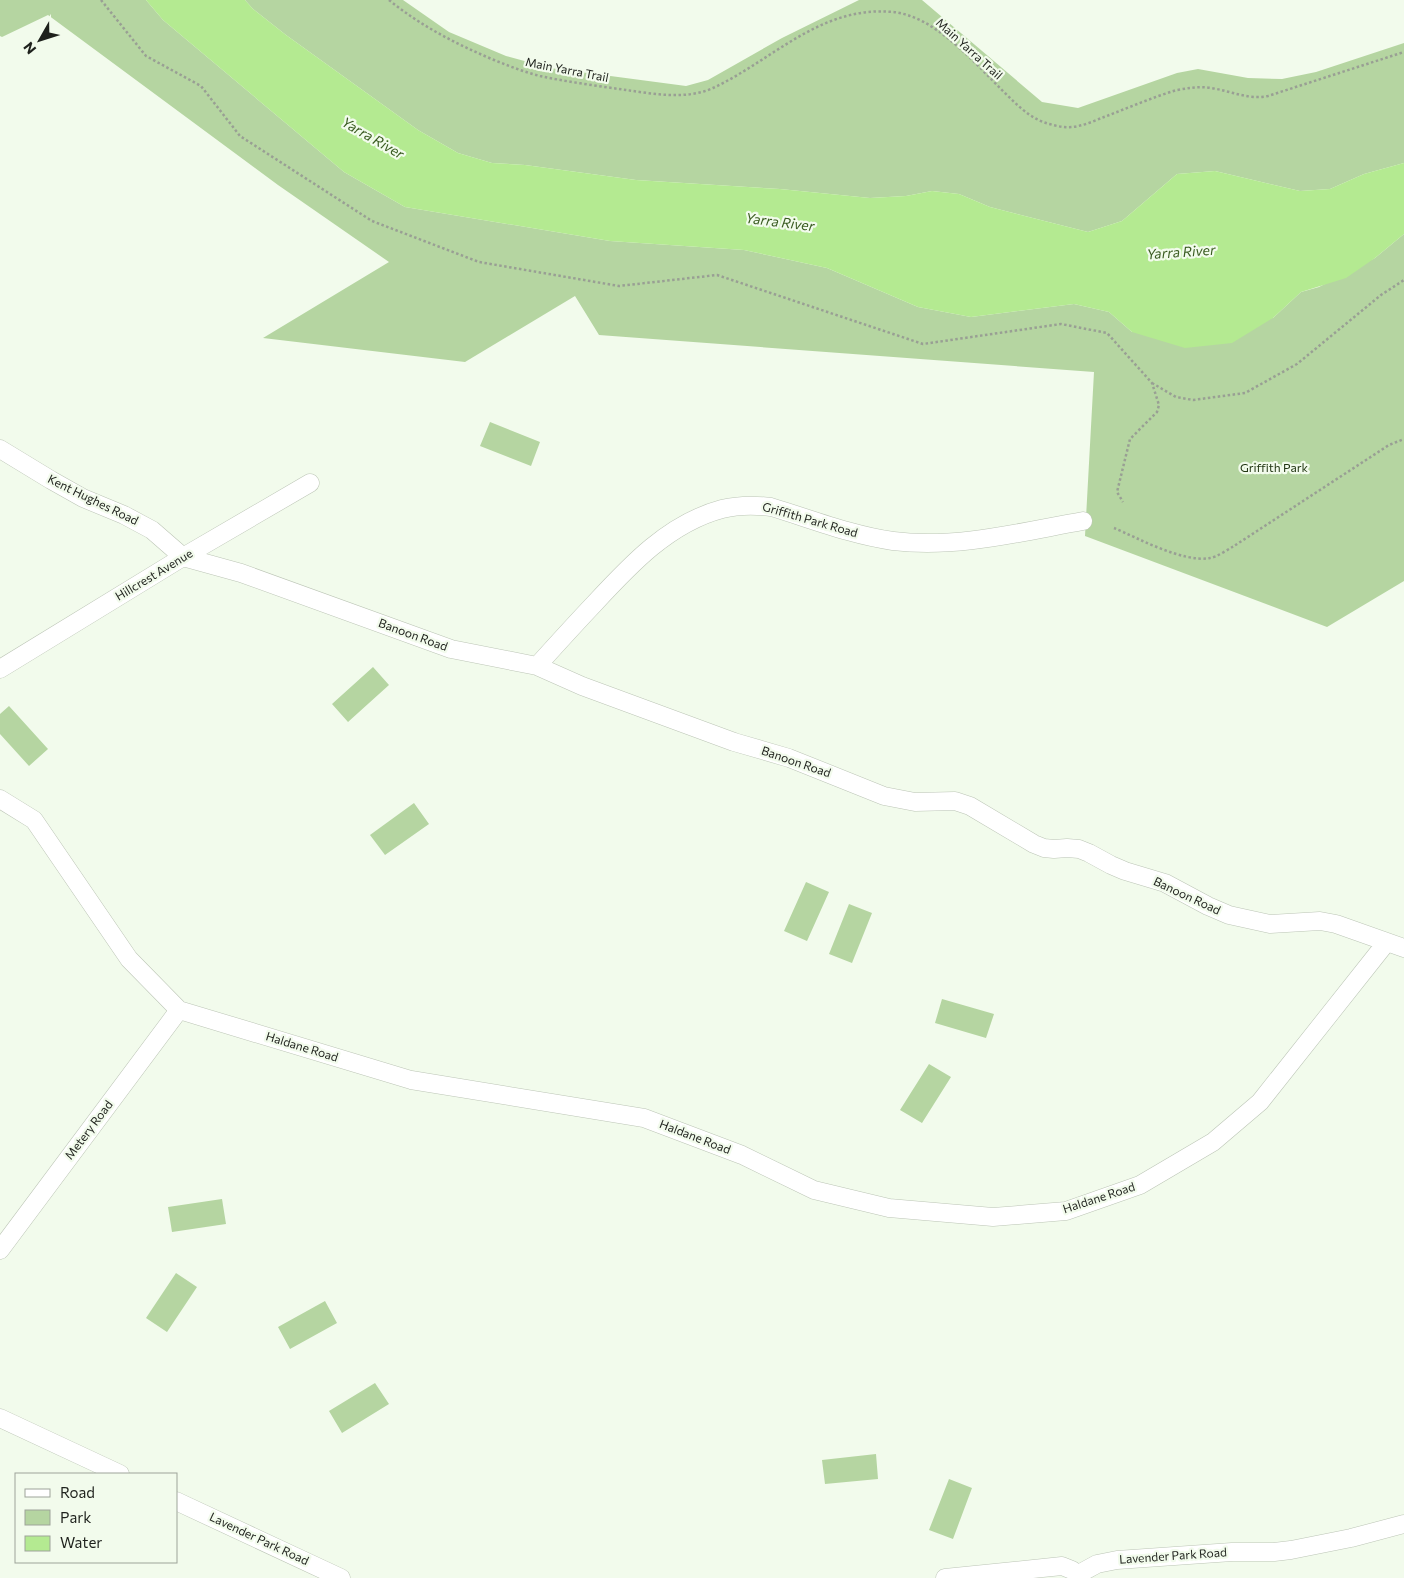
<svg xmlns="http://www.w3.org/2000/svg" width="1404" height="1578" viewBox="0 0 1404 1578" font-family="Commissioner,sans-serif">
  <rect width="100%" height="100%" fill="#f2fbec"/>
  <path fill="#b5d5a1" d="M0 0H146L163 20 344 172 405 207 610 241 744 250 827 268 918 307 971 317 1074 304 1109 312 1132 332 1273 318 1301 292 1319 287 1375 258 1404 234V581L1327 627 1085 536 1094 372 599 335 575 296 465 362 263 338 389 262 278 185 48 15 2 37 0 36Z
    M245 0H403L449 32 506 56 550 68 686 86 708 80 782 38 859 0H922L1042 102 1078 108 1177 73 1198 69 1248 78 1282 79 1316 72 1404 43V163L1364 174 1330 189 1300 191 1215 171 1177 174 1122 221 1088 232 990 207 959 194 932 191 906 196 870 198 780 189 636 180 525 165 492 163 458 153 418 130 286 35 253 9Z
    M490 422 540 442 531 466 480 446Z
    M373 667 389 685 348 722 332 704Z
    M9 706 48 749 29 766 0 734V714Z
    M414 803 429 824 385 855 370 835Z
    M806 882 829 892 807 941 784 931Z
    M849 904 872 913 852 963 829 954Z
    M942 999 994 1014 986 1038 935 1023Z
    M929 1064 951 1077 922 1123 900 1110Z
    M222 1199 226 1224 172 1232 168 1207Z
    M176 1273 197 1287 167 1332 146 1318Z
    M325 1301 337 1323 290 1349 278 1327Z
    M375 1383 389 1404 342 1433 329 1411Z
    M876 1454 878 1479 825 1484 822 1460Z
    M949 1479 972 1488 953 1539 929 1530Z"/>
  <path fill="#b4ea91" d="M146 0H245L253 9 286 35 418 130 458 153 492 163 525 165 636 180 780 189 870 198 906 196 932 191 959 194 990 207 1088 232 1122 221 1177 174 1215 171 1300 191 1330 189 1364 174 1404 163V234L1375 258 1346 278 1301 292 1273 318 1232 343 1185 348 1132 332 1109 312 1074 304 971 317 918 307 827 268 744 250 610 241 405 207 344 172 163 20Z"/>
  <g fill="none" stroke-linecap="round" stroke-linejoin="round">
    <defs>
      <path id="street" d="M0 449 51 480 83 498 124 515 152 530 183 557 241 573 451 649 537 666 582 686 734 742 789 758 884 796 915 802 955 801 970 806 1034 844 1044 848 1054 849 1067 848 1079 849 1089 853 1111 865 1125 871 1165 883 1208 906 1229 915 1270 924 1320 921 1336 924 1404 948
        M537 666C556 645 575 624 594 604 630 565 669 523 722 509 738 505 755 505 771 507 811 519 851 535 893 541 956 549 1021 532 1083 521
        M0 669 183 557 310 483
        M0 799 34 820 129 959 179 1010 411 1080 644 1118 742 1155 814 1190 889 1208 993 1217 1066 1211 1140 1185 1213 1142 1260 1102 1386 943
        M0 1250 179 1010
        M0 1418 120 1474
        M176 1501 341 1578
        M1077 1575 1097 1564 1117 1560 1232 1552H1274L1291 1550 1351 1538 1404 1524
        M945 1578 1062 1566 1072 1570 1079 1578"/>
    </defs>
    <use href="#street" stroke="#bcc5b6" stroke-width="19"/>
    <path stroke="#999f94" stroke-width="2.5" stroke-dasharray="2.5 2.5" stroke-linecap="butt" d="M101 0 146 56 201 86 240 136 372 221 479 262 619 286 717 275 923 344 1061 324 1107 333 1152 383 1159 405 1157 412 1130 439 1117 492 1123 502
      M389 0C421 26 456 44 494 60 509 66 524 72 540 76 568 82 598 86 626 90 654 94 687 100 713 88 773 60 821 5 893 12 934 16 973 61 1001 89 1014 102 1026 115 1043 122 1052 125 1062 128 1072 127 1083 126 1094 121 1104 117 1128 108 1153 97 1177 90 1189 88 1199 86 1211 88 1231 91 1248 100 1268 96L1404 52
      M1152 383 1176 397 1193 400 1245 393 1297 364 1381 295 1404 280
      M1114 528C1138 538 1183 563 1210 558 1217 557 1227 550 1234 546L1389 445 1404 439"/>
    <use href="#street" stroke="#fff" stroke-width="18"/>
  </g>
  <g text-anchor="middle" stroke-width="4.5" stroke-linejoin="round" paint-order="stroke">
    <g font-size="12" fill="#1e211c" stroke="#f2fbec">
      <text transform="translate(969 49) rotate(42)" y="4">Main Yarra Trail</text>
      <text transform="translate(567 70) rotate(11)" y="4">Main Yarra Trail</text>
      <text transform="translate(93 500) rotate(26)" y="4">Kent Hughes Road</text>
      <text transform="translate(810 520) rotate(16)" y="4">Griffith Park Road</text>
      <text transform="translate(154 575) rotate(-31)" y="4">Hillcrest Avenue</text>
      <text transform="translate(413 635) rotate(20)" y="4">Banoon Road</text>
      <text transform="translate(796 762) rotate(19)" y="4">Banoon Road</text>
      <text transform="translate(1187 896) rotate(25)" y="4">Banoon Road</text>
      <text transform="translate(302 1047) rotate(17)" y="4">Haldane Road</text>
      <text transform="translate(89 1130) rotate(-53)" y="4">Metery Road</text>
      <text transform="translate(695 1137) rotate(21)" y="4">Haldane Road</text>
      <text transform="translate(1099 1198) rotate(-18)" y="4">Haldane Road</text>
      <text transform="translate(259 1539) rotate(25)" y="4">Lavender Park Road</text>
      <text transform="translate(1173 1556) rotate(-4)" y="4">Lavender Park Road</text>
    </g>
    <g font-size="12" fill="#213512" stroke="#f2fbec">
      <text x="1274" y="472">Griffith Park</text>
    </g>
    <g font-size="14" font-style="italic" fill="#395b20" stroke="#f2fbec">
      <text transform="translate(373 138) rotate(30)" y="5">Yarra River</text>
      <text transform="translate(780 222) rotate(7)" y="5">Yarra River</text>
      <text transform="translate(1181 252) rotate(-4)" y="5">Yarra River</text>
    </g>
  </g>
  <rect x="15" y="1473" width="162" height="90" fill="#f2fbec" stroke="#9da499"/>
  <rect x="25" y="1489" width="25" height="8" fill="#ffffff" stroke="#9da499"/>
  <text x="60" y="1498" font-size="15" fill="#1e211c">Road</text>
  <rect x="25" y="1510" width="25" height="15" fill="#b5d5a1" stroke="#9da499"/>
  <text x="60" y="1523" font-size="15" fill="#1e211c">Park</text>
  <rect x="25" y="1536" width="25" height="15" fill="#b4ea91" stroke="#9da499"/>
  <text x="60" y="1548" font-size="15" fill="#1e211c">Water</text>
  <g transform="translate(40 40) rotate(231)" stroke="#f2fbec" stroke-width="4" paint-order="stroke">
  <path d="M0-4L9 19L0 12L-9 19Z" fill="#1e211c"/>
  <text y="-8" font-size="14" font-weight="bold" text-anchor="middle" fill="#1e211c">N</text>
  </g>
</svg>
